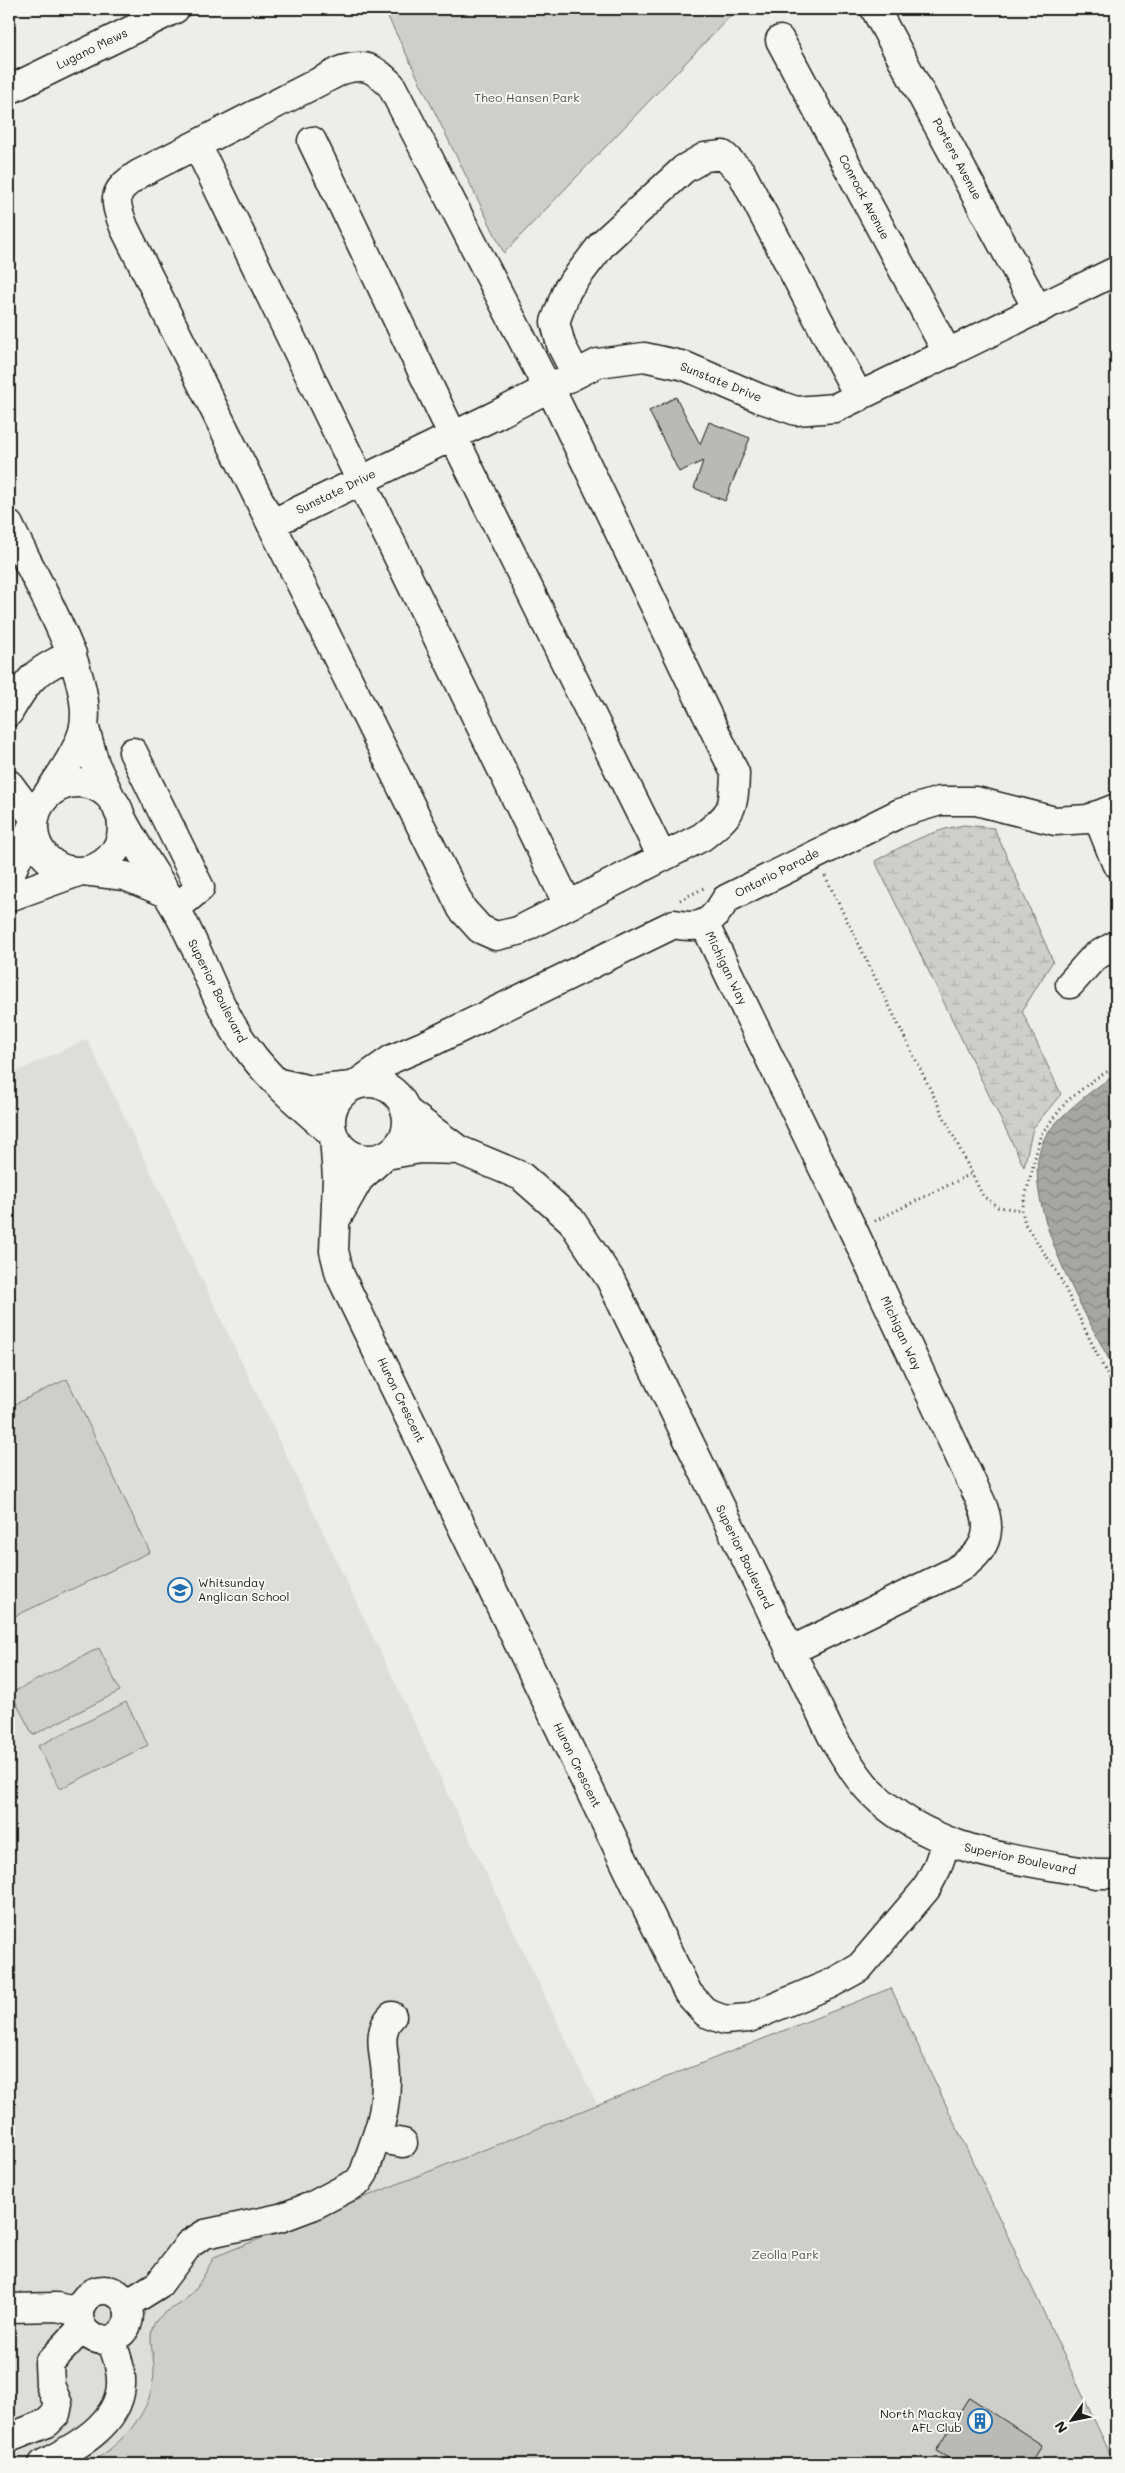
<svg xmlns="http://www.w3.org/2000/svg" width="1125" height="2473" viewBox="0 0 1125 2473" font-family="Mali,sans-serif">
  <defs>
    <pattern id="wetland-marsh" width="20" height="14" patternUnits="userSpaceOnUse" patternTransform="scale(1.25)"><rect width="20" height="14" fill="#cececb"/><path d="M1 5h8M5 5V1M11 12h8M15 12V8" fill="none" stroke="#b0b0ae"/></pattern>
    <pattern id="water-waves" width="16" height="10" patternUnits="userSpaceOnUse" patternTransform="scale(1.25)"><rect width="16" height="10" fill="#a6a6a3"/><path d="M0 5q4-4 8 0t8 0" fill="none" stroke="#868684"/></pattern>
  </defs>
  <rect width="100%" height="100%" fill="#edede9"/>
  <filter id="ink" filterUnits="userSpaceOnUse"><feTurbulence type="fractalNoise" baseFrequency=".02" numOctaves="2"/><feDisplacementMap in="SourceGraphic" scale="10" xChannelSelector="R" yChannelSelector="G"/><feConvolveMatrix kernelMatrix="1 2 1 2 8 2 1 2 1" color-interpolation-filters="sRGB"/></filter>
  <g filter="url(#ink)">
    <path fill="#ddddda" d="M87 1039 597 2105 214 2257 201 2280 189 2296 174 2309 151 2341 154 2370 151 2392 138 2420 126 2436 88 2464H9V1075Z"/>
    <path fill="url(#wetland-marsh)" stroke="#757574" d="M964 825 994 828 1053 961 1022 1011 1061 1094 1033 1128 1024 1167 875 861C904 845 931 830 964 825Z"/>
    <path fill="#cececb" stroke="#757574" d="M384 9H737L504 253Z
      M67 1379 150 1552 9 1619V1407Z
      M99 1648 120 1691 33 1735 11 1693Z
      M126 1702 148 1745 60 1789 38 1746Z
      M891 1988 1115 2464H88C122 2444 154 2412 154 2369 154 2354 146 2334 156 2321 163 2312 178 2306 187 2298 199 2287 206 2271 214 2257Z"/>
    <path fill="url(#water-waves)" stroke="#6f6f6d" d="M1116 1075V1373C1089 1319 1013 1196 1045 1137 1055 1119 1098 1084 1116 1075Z"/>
    <path fill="#b9b9b6" stroke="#1c1c1c" d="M676 397 700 444 709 422 750 438 725 501 694 488 703 461 679 472 649 411Z
      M969 2397 1042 2445 1029 2464H959L936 2451Z"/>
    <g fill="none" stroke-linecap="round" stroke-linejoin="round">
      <defs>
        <path id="minor" d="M875 9 1038 310
          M780 40 948 354
          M9 90 175 9
          M312 141 453 436 662 857
          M197 145 568 905
          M576 374 561 345 555 322 567 290 603 243 684 169 705 157 723 155 741 172 859 397
          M548 389 391 85C373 68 367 63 342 70L139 174C112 192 113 198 124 227L462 909 480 929 496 936 518 931 702 837C732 813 734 811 735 773L550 388
          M271 524 494 416 598 363 644 357 685 366 759 398 796 411 835 408 1116 271
          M9 525C32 574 97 679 83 731 76 755 58 778 45 798
          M9 712C29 677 36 671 72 654
          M84 725 95 764 112 800
          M133 752 200 888 176 908
          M34 827a44 44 0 1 1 88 0a44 44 0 1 1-88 0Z
          M9 784 35 819
          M118 811C135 846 157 876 176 909 202 954 216 1007 247 1048 269 1079 304 1109 333 1134
          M1097 815 1116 863
          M83 871 125 876 164 892
          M9 877 34 822
          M9 897 81 871
          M704 923 854 1232 981 1502C996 1536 982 1555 953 1572L790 1651
          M1070 984 1094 957 1116 945
          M331 1121a38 38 0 1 1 76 0a38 38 0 1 1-76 0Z
          M279 1083 311 1090 352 1086
          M355 1085 392 1059 434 1041 674 924C702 930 712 923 726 899L900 813 940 801H976L1055 821 1088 819 1116 808
          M405 1110 459 1150 521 1176 571 1220 610 1279 832 1736C844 1755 855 1776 871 1792 931 1853 1017 1859 1096 1874H1116
          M334 1136 337 1178 334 1251 340 1275 688 1993 706 2013 725 2020 749 2018 830 1984 859 1968 926 1889 937 1868 946 1842
          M386 1155 420 1149 459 1150
          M338 1216 359 1179 384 1156
          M392 2016C374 2033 387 2059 386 2080 386 2100 383 2120 376 2138L403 2143
          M79 2315a25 25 0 1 1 50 0a25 25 0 1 1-50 0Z
          M127 2304 159 2284 189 2244 205 2234 280 2218 312 2206 358 2182 364 2173 376 2138
          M9 2308 57 2307 79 2312
          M9 2438 47 2423 56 2414 58 2404 50 2385 49 2363 82 2328
          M43 2464C74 2448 119 2425 121 2385 122 2370 116 2354 111 2340"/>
      </defs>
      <use href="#minor" stroke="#1c1c1c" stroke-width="31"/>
      <path stroke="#1c1c1c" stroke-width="3" stroke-dasharray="1 4" stroke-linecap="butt" d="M825 876 983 1196 998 1207 1022 1210
        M680 900 704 888
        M1116 1067 1096 1078 1067 1101 1041 1134 1022 1210 1025 1224 1057 1272 1116 1393
        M875 1221 971 1174"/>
      <use href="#minor" stroke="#f6f6f2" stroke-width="28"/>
    </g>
  </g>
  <defs>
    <symbol id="school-ring" viewBox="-11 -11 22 22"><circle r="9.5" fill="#f6f6f2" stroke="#1f6fb2" stroke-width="1.5"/><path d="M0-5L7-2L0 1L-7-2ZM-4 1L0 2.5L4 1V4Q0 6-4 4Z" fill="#1f6fb2"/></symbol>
    <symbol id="building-ring" viewBox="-11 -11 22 22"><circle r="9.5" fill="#f6f6f2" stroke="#1f6fb2" stroke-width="1.5"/><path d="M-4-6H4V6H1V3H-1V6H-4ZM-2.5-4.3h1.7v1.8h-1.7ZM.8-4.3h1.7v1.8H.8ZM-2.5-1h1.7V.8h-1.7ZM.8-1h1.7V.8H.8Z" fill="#1f6fb2"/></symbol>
  </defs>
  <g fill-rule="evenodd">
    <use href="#school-ring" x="166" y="1576" width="28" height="28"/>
    <use href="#building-ring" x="966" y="2407" width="28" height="28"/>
  </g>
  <g text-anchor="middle" stroke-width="4" stroke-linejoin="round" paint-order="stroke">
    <g font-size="12" fill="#1c1c1c" stroke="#f6f6f2">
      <text transform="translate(92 49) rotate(-26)" y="4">Lugano Mews</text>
      <text transform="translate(957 159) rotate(62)" y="4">Porters Avenue</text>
      <text transform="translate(864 197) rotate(62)" y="4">Conrock Avenue</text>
      <text transform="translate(721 382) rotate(22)" y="4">Sunstate Drive</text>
      <text transform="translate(336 492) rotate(-26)" y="4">Sunstate Drive</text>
      <text transform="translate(777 873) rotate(-27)" y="4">Ontario Parade</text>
      <text transform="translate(726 968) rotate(64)" y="4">Michigan Way</text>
      <text transform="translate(217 991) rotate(63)" y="4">Superior Boulevard</text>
      <text transform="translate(901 1333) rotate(65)" y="4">Michigan Way</text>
      <text transform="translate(401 1400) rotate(64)" y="4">Huron Crescent</text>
      <text transform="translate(744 1557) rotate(64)" y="4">Superior Boulevard</text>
      <text transform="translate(577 1765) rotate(64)" y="4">Huron Crescent</text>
      <text transform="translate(1020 1859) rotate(12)" y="4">Superior Boulevard</text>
    </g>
    <g font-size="12" fill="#515151" stroke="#f6f6f2">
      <text x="527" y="102">Theo Hansen Park</text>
      <text x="785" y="2259">Zeolla Park</text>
    </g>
    <g font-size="12" fill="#1c1c1c" stroke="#f6f6f2" text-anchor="start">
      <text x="198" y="1587">Whitsunday<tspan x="198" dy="14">Anglican School</tspan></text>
      <text x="962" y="2418" text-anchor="end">North Mackay<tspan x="962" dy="14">AFL Club</tspan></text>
    </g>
  </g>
  <rect width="1125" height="2473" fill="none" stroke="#f6f6f2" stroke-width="30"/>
  <rect x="15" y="15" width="1095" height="2443" fill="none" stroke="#1c1c1c" stroke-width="2" filter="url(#ink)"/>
  <g transform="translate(1072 2420) rotate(237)" stroke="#f6f6f2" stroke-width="4" paint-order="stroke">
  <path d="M0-4L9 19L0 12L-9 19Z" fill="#1c1c1c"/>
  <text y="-8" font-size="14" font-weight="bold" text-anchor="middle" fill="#1c1c1c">N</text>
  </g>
</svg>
